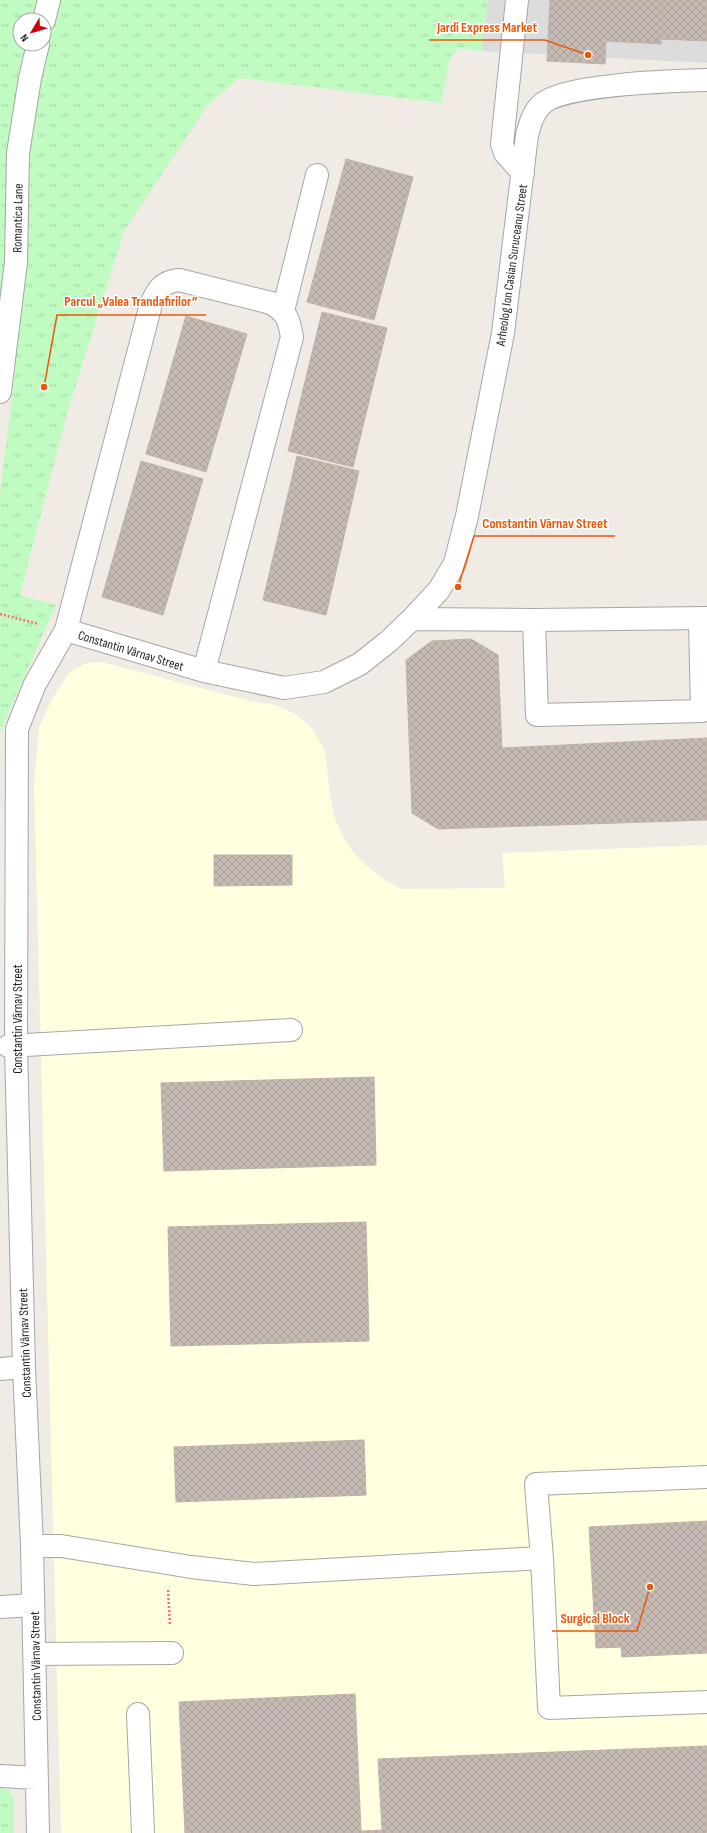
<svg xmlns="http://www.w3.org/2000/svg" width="707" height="1833" viewBox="0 0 707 1833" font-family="'Sofia Sans Condensed',sans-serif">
  <defs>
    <pattern id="park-tufts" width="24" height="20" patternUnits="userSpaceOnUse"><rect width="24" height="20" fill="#c0fbc2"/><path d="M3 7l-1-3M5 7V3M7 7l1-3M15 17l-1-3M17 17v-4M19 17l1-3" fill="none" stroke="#a5d7a6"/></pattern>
    <pattern id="building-cross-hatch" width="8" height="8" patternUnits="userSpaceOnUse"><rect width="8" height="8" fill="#c5bbb4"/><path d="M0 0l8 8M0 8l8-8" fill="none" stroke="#a9a09a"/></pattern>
  </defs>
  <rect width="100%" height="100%" fill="#f0ece5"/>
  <path fill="#dddcdc" d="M488 0H707V63L482 51Z"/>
  <path fill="#fffedf" d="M102 662 254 702 275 705 294 713 312 728 325 751 330 795 335 819 345 841 360 860 381 877 401 889 505 888 502 853 707 845V1833H61L34 785 39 727 52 699 69 673 86 663Z"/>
  <path fill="url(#park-tufts)" fill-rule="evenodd" d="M0 0H488L482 51 459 48 450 58 441 103 239 78 207 106 124 231 68 410 20 595 56 605 0 732V493L16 364 0 355ZM20 20H44V44H20Z
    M0 1786 10 1791 14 1800V1833H0Z"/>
  <path fill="url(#building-cross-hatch)" stroke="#c2b1a6" d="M550 0H664L661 44 606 41 605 64 547 61Z
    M664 0H707V41L662 39Z
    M346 159 413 177 374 320 307 302Z
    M322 312 387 328 353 467 288 451Z
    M186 316 247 334 206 472 146 454Z
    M297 456 359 471 326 615 263 600Z
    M141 461 203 479 163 615 102 597Z
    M471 639 498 655 502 748 707 738V820L438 829 412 813 406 660 432 641Z
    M214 855H292V885L214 886Z
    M374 1077 376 1165 164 1171 161 1083Z
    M366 1222 369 1341 171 1346 168 1227Z
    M364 1440 366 1495 176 1502 174 1447Z
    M707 1521V1653L622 1657 621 1647 596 1648 589 1527Z
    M355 1694 361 1831 387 1830V1833H185L179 1702Z
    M707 1746V1833H387V1830H382L378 1759Z"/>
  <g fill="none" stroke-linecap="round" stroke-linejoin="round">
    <defs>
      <path id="minor" d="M517 0 502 144 505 153 523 173
        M44 20 49 0
        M283 311 317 175
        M0 392 16 262 18 153 30 78 38 44
        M412 619 534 620 707 618
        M534 620 537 715 702 711 700 619
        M66 630 204 671 284 688 324 682 360 664 389 641 412 619 439 590 455 563 467 516 503 333 527 135C530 124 533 113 541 105 560 84 676 81 707 80
        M8 1046 291 1030
        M0 1369 24 1367
        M707 1477 536 1484 542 1558 549 1708 707 1702
        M32 1546H61L191 1567 254 1574 542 1558
        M0 1607 33 1605
        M35 1654 172 1653
        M138 1714 143 1833
        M0 1776 37 1778
        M38 1833 32 1546 24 1367 16 1047 17 729 35 684 66 630 151 304C158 289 162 282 179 280L271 303C287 313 289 319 292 337L204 671"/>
    </defs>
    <use href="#minor" stroke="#a6a6a6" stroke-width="24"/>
    <path stroke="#fe7067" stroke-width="2.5" stroke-dasharray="2 2" stroke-linecap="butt" d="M0 614 39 624
      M168 1590 170 1626"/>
    <use href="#minor" stroke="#fff" stroke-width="22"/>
  </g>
  <g text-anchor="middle" stroke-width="3" stroke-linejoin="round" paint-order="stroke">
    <g font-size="13" fill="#1f1f1f" stroke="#fff">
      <text transform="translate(17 218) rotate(-89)" y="5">Romantica Lane</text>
      <text transform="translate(511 265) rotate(-82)" y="5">Arheolog Ion Casian Suruceanu Street</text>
      <text transform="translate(131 650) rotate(17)" y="5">Constantin Vârnav Street</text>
      <text transform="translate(17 1019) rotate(-90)" y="5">Constantin Vârnav Street</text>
      <text transform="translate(24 1343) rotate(-92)" y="5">Constantin Vârnav Street</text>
      <text transform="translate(35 1666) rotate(-91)" y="5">Constantin Vârnav Street</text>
    </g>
  </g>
  <path fill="none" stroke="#e8590c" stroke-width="1.5" d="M588 55L545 40H429M44 387L57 315H206M458 587L474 536H615M650 1587L637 1631H552"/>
  <g fill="#e8590c" stroke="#fff" stroke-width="1.5">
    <circle cx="588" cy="55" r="4"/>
    <circle cx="44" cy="387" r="4"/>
    <circle cx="458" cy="587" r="4"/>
    <circle cx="650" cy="1587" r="4"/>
  </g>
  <g font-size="14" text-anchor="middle" font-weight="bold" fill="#e8590c" stroke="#fff" stroke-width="3" stroke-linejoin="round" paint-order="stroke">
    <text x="487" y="32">Jardi Express Market</text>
    <text x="131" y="306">Parcul „Valea Trandafirilor”</text>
    <text x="545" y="528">Constantin Vârnav Street</text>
    <text x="595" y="1623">Surgical Block</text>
  </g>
  <g transform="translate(32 32) rotate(232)"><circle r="19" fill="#ffffff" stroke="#a5a5a5"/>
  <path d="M0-3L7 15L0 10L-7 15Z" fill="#ce0009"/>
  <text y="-6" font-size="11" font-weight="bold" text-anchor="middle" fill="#1f1f1f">N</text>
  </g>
</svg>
